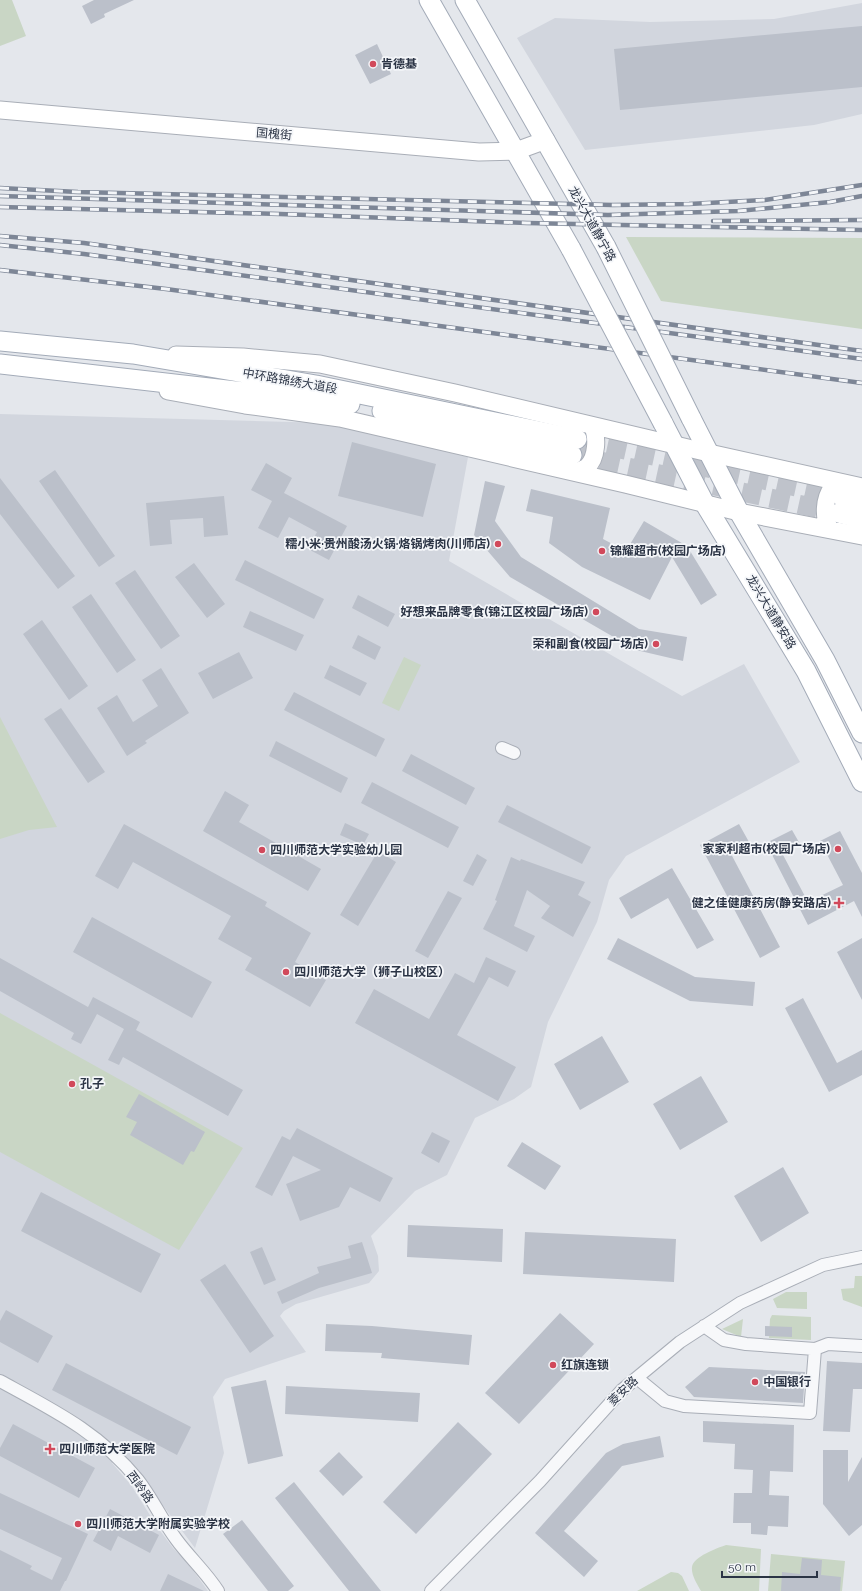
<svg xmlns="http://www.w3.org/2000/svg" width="862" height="1591" viewBox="0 0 862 1591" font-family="Raleway,'Noto Sans SC',sans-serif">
  <rect width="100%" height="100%" fill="#e4e7ec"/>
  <path fill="#d2d6de" d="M862 3V114L814 125 585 150 517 38 555 18 650 22 774 19Z
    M0 414 328 423 468 457 449 561 682 696 744 664 800 762 626 856 609 880 597 922 548 1022 531 1087 514 1099 475 1118 447 1175 415 1191 371 1236 378 1256 379 1271 369 1283 296 1304 284 1311 280 1316 306 1352 225 1379 213 1397 224 1453 195 1548 120 1449 112 1463 131 1485 158 1528 173 1548 187 1562 208 1591H0Z"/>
  <path fill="#c9d6c5" d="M0 0H12L26 36 0 46Z
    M626 237 862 238V329L661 301Z
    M404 657 421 665 399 711 382 703Z
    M0 717 57 827 29 830 0 839Z
    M0 1013 243 1148 179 1250 0 1152Z
    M855 1276H862V1307L843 1300 841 1289 854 1288Z
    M786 1292H807V1309L777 1308 773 1299Z
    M772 1315 811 1317V1340L769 1338 770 1319Z
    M743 1319 741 1337 722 1329Z
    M726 1545 761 1549 759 1591H701C697 1584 691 1575 692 1567 693 1557 717 1548 726 1545Z
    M771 1554 845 1561 842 1591H768Z
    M671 1572 678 1573 682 1576 689 1591H637Z"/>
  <path fill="#bbc0ca" d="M94 0H134L104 14 105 17 91 24 82 6Z
    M862 26V87L620 110 614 49Z
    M377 44 391 74 370 84 355 55Z
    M352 442 436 464 423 517 338 496Z
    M266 463 292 478 284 493 347 526 329 560 308 549 317 532 289 517 278 538 258 528 272 501 251 490Z
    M55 470 115 556 99 567 39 481Z
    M0 478 75 576 58 589 0 514Z
    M485 481 505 486 495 521 521 557 639 629 687 637 683 661 636 650 510 577 474 535Z
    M531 489 610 508 603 539 626 551 644 521 687 546 717 595 701 605 672 557 650 600 582 567 549 543 553 517 526 511Z
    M224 496 228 535 204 537 203 518 170 520 172 544 150 546 146 503Z
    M245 560 324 599 314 619 235 580Z
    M194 563 225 604 207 618 175 577Z
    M135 570 180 636 161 649 115 583Z
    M91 594 136 660 117 673 72 607Z
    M358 595 395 614 388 627 352 608Z
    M250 611 304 635 296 651 243 627Z
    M42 620 88 686 69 700 23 634Z
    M358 635 381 647 375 660 352 648Z
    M239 652 253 678 213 699 198 673Z
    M330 665 367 683 360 696 324 678Z
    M161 668 189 713 145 741 147 743 127 756 97 708 117 695 133 722 158 706 142 680Z
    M294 692 385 739 376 757 284 710Z
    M61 708 105 772 88 783 44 719Z
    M276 741 348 778 341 793 269 756Z
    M411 754 475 788 466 805 402 771Z
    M372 782 459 827 448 848 361 803Z
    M225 791 249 805 239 822 321 869 308 891 203 831Z
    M507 805 591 847 582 864 498 822Z
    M345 823 369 834 363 845 340 835Z
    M124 824 267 902 265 906 311 933 295 962 326 980 310 1007 245 970 252 958 218 939 231 916 133 862 118 889 95 876Z
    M739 824 749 842 730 852 780 947 760 958 700 845Z
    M792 830 800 844 782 853 808 902 843 885 820 841 840 831 862 873V917L854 901 808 925 766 843Z
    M378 851 396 862 358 926 340 915Z
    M477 854 487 860 473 886 463 881Z
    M511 857 520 861 521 859 585 882 578 895 591 902 573 937 541 918 550 906 527 890 514 926 535 936 527 952 483 929 497 901 495 900Z
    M672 868 714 940 697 949 668 898 631 919 619 898Z
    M448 891 462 898 428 958 415 951Z
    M92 917 212 982 192 1018 73 952Z
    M618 938 695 977 755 982 753 1006 690 1001 607 959Z
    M862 938V1000L837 952Z
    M486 957 516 971 508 987 489 977 457 1035 516 1067 498 1101 355 1023 374 989 429 1019 455 973 474 983Z
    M0 958 88 1007 93 997 140 1022 136 1030 243 1090 228 1116 123 1057 119 1065 108 1060 124 1029 97 1014 81 1044 71 1039 74 1033 0 991Z
    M803 998 837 1063 862 1050V1075L829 1092 785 1008Z
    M602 1036 629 1082 580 1110 554 1064Z
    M701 1076 728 1122 680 1150 653 1104Z
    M139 1094 205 1132 194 1152 191 1151 183 1165 130 1135 137 1122 126 1117Z
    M297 1128 393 1178 380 1202 350 1187 339 1207 300 1221 286 1184 321 1170 293 1156 272 1196 255 1187 282 1136 290 1140Z
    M432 1132 450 1141 439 1163 421 1153Z
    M522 1142 561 1166 545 1190 507 1166Z
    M783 1167 809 1213 761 1242 734 1196Z
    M41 1192 161 1254 141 1293 21 1231Z
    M408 1225 503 1229 502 1262 407 1257Z
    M525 1232 676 1239 674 1282 523 1274Z
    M362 1242 372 1273 319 1288 282 1304 277 1292 319 1273 317 1267 351 1258 348 1246Z
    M262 1247 276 1280 264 1285 250 1252Z
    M225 1264 274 1336 250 1353 200 1280Z
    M6 1310 53 1336 38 1363 0 1342V1321Z
    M560 1313 594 1344 519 1424 485 1393Z
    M326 1324 372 1326 472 1335 469 1365 381 1358 382 1353 325 1351Z
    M765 1326 792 1327V1337L765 1336Z
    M827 1361 862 1363V1389H853L850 1432 823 1431Z
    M66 1363 191 1427 177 1455 52 1390Z
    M709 1367 805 1372 803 1403 694 1397 685 1387Z
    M266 1380 283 1456 248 1464 231 1387Z
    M286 1386 420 1393 418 1422 285 1414Z
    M703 1421 794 1425 793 1472 770 1471 769 1495 789 1496 788 1527 768 1526 767 1535 751 1534V1523H733L734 1493H752L753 1470 734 1469 735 1444 703 1442Z
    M458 1422 492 1454 416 1534 383 1502Z
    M13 1424 95 1468 79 1498 0 1456V1448Z
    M660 1436 664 1457 622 1466 564 1531 598 1561 584 1577 535 1533 606 1453 623 1444Z
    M823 1450H848V1482L862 1457V1525L849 1536 823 1504Z
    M339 1452 363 1477 343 1496 319 1471Z
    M294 1482 381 1591H349L275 1498Z
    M0 1493 88 1534 66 1581H65L60 1591H0V1550L32 1566 30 1569 52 1580 62 1558 0 1529Z
    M110 1509 159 1535 150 1553 118 1536 111 1551 93 1541Z
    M242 1520 294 1586 288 1591H268L223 1534Z
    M802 1558 822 1560 821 1575 841 1577 840 1591H781L782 1572 800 1574Z
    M168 1574 204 1591H160Z"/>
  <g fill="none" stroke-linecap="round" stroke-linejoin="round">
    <path stroke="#bfc3cb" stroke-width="19" stroke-dasharray="19 10" stroke-linecap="butt" d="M579 440 842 497
      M572 455 839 513"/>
    <defs>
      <path id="street" d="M502 748 514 753
        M815 1349 828 1344 862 1346
        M637 1378 665 1401 684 1406 810 1413 815 1349 746 1344 724 1340 704 1326
        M0 1381C53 1410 99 1432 138 1480 152 1498 162 1520 176 1539 189 1557 206 1572 218 1591
        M431 1591 540 1481 622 1390 680 1342 740 1303 823 1265 862 1257"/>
      <path id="secondary" d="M0 110 479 152 516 151 546 140
        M176 355 243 357 320 364 455 393 709 453 862 487
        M168 391 245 405 340 418 625 484 739 512 862 536
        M575 472C579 471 584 469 587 467 597 458 598 436 592 426
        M830 529C823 518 824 499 832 488 834 486 837 484 839 482"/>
      <path id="primary" d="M429 0 571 249
        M465 0 606 247
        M0 341 133 354 316 385 577 439
        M0 364 350 404
        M382 411 572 455
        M691 418 739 512 825 660 862 733
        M663 423 705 504 806 671 862 782
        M842 497 862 502
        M839 513 862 519"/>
    </defs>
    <use href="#street" stroke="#a9aeb7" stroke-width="14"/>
    <use href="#secondary" stroke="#a9aeb7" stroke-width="19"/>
    <use href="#primary" stroke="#a3abb8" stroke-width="21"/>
    <use href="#street" stroke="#f7f8fa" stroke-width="12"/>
    <use href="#secondary" stroke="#fff" stroke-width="17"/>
    <use href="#primary" stroke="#fff" stroke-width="19"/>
    <defs>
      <path id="rail" d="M0 188 78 192 613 205 689 204 765 200 862 185
        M0 196 608 215 738 211 830 202 862 196
        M0 207 280 214 527 223 862 230
        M713 221 862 220
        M0 236 84 243 862 351
        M0 245 84 254 862 359
        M0 270 166 289 862 383"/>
    </defs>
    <use href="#rail" stroke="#7d8696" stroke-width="4.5"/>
    <use href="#rail" stroke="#f4f6f9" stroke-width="3" stroke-dasharray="9" stroke-linecap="butt"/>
    <defs>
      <path id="primary-bridge" d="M606 247 691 418
        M571 249 663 423"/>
    </defs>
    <use href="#primary-bridge" stroke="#a3abb8" stroke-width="21" stroke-linecap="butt"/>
    <use href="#primary-bridge" stroke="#fff" stroke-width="19"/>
  </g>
  <g fill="#d1495b" stroke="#f4f6f9" stroke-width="1.5">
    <circle cx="373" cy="64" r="4"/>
    <circle cx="498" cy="544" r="4"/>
    <circle cx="602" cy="551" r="4"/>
    <circle cx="596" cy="612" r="4"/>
    <circle cx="656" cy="644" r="4"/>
    <circle cx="838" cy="849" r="4"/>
    <circle cx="262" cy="850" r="4"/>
    <path d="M837 897h4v4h4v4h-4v4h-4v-4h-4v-4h4z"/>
    <circle cx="286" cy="972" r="4"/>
    <circle cx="72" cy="1084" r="4"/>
    <circle cx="553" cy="1365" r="4"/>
    <circle cx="755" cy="1382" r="4"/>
    <path d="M48 1443h4v4h4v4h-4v4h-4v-4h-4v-4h4z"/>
    <circle cx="78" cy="1524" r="4"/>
  </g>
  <g text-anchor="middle" stroke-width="3.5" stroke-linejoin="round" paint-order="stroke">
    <g font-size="12" font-weight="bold" fill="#2b3445" stroke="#f4f6f9" text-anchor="start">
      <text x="381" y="68">肯德基</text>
      <text x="490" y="548" text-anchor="end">糯小米·贵州酸汤火锅·烙锅烤肉(川师店)</text>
      <text x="610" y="555">锦耀超市(校园广场店)</text>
      <text x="588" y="616" text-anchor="end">好想来品牌零食(锦江区校园广场店)</text>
      <text x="648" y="648" text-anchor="end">荣和副食(校园广场店)</text>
      <text x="830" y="853" text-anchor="end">家家利超市(校园广场店)</text>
      <text x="270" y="854">四川师范大学实验幼儿园</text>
      <text x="831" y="907" text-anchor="end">健之佳健康药房(静安路店)</text>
      <text x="294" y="976">四川师范大学（狮子山校区）</text>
      <text x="80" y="1088">孔子</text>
      <text x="561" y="1369">红旗连锁</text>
      <text x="763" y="1386">中国银行</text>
      <text x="59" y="1453">四川师范大学医院</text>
      <text x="86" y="1528">四川师范大学附属实验学校</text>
    </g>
    <g font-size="12" fill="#2b3445" stroke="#f4f6f9">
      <text transform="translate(274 134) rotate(5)" y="4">国槐街</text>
      <text transform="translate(592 224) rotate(61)" y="4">龙兴大道静宁路</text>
      <text transform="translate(290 381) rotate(10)" y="4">中环路锦绣大道段</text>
      <text transform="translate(771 612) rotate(59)" y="4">龙兴大道静安路</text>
      <text transform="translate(623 1391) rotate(-44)" y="4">菱安路</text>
      <text transform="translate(140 1487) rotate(54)" y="4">西岭路</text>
    </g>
  </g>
  <path d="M722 1571v6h95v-6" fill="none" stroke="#2b3445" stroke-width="2"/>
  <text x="728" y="1571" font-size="12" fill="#2b3445" stroke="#f4f6f9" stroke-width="3" paint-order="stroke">50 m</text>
</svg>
